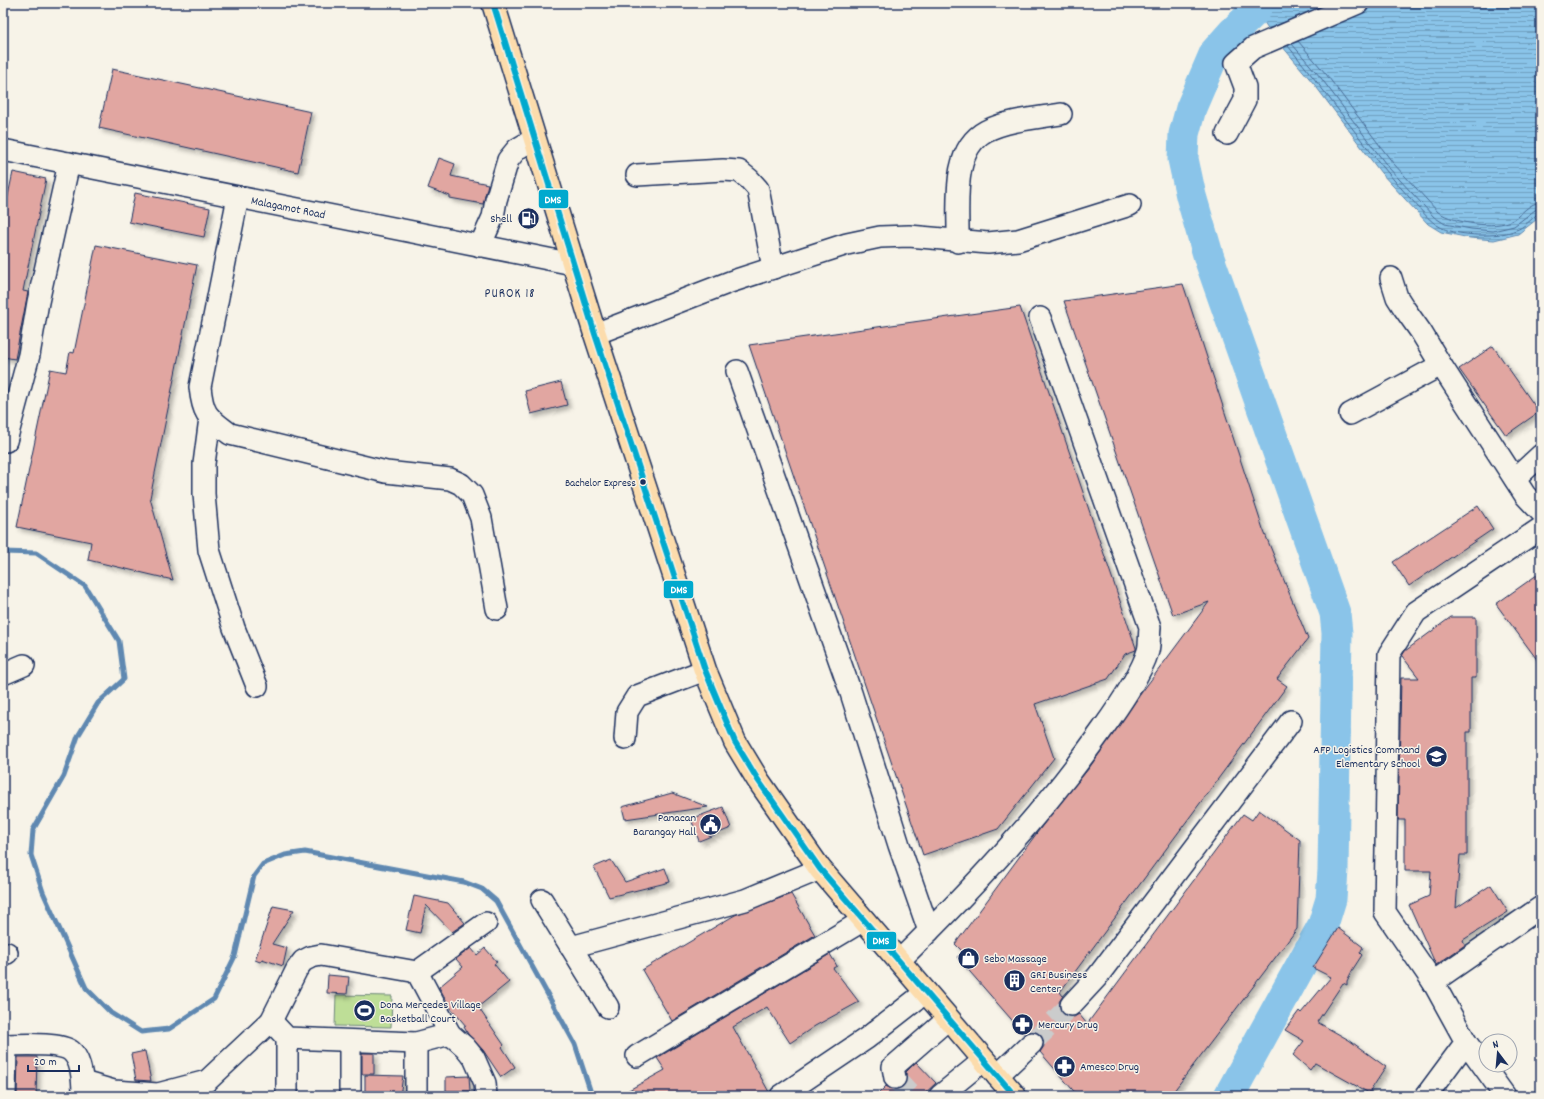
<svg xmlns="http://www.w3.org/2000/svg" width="1544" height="1099" viewBox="0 0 1544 1099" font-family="Dekko,sans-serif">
  <defs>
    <pattern id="water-rules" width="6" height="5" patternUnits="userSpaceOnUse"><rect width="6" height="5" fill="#8ac4e9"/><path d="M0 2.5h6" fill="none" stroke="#70a0c0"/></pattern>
    <filter id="shadow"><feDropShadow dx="3.5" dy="3.5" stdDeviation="2" flood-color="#0004"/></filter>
  </defs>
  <rect width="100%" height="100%" fill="#f7f3e8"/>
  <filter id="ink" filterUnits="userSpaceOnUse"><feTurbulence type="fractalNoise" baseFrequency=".025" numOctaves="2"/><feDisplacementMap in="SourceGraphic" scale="8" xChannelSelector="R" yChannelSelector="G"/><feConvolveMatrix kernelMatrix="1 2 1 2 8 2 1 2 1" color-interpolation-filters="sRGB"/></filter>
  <g filter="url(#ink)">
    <path fill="#bede97" stroke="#6c867a" d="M336 995 392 996 391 1027 335 1026Z"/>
    <path fill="url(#water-rules)" stroke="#5e88b1" d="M1252 3H1541V216L1518 234 1494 240 1470 238 1441 232 1428 224 1381 173 1314 84 1271 33Z"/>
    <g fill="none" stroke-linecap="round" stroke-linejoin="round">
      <path stroke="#476b96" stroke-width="1" d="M1298 41 1326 74 1393 163 1438 212C1455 223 1494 230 1513 220 1522 214 1529 203 1541 202
        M1292 44 1321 78 1388 167 1434 217 1445 224 1471 229 1493 231 1514 226 1535 210 1541 208
        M1288 46C1329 95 1365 149 1409 197 1419 207 1428 221 1442 228 1459 236 1498 238 1516 230 1523 228 1532 219 1537 214L1541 213"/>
      <path stroke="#5e88b1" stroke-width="5" d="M3 552 36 553 85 586 119 641 124 679 98 703 78 736 64 776 33 830 31 855 43 892 86 988 111 1013 141 1032 169 1029 214 999 235 956 254 876 263 864 285 855 305 852 464 882 482 889 496 901 575 1044 592 1096"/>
      <path stroke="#8ac4e9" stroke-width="31" d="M1229 1096 1323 925 1331 899 1333 870 1337 633 1335 613 1209 258 1191 196 1183 159 1184 134 1191 108 1215 52 1232 33 1256 10"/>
    </g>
    <path fill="#e1a6a1" stroke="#1b2f5e" filter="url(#shadow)" d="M112 69 311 112 298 172 99 128Z
      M439 158 455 164 451 176 488 184 483 204 450 198V196L428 188Z
      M13 172 46 179 23 291 28 292 15 359 3 357V219Z
      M135 193 210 208 204 237 129 222Z
      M96 245 197 265 150 498 173 580 88 560 91 542 17 527 50 369 66 372 70 352 74 353Z
      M1183 284 1263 529 1308 639 1277 679 1287 686 1060 992 1063 996 1059 1002 1060 1009 1063 1014 1068 1017H1074L1079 1014 1087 1024 1243 814 1252 820 1259 810 1300 840 1297 929 1170 1096H1078L1040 1052 1044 1046V1040L1041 1035 1035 1031H1029L1024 1034 957 957 963 952 955 944 1045 822 1089 768 1139 696 1209 602 1173 615 1064 301Z
      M1020 307 1136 648V650L1125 654 1108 679 1035 704 1054 758 998 829 923 855 749 345Z
      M1493 346 1539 412 1506 435 1459 369Z
      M561 382 567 405 531 414 525 391Z
      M1478 506 1493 529 1409 586 1393 562Z
      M1541 572V665L1496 604Z
      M1451 617H1476V678H1471V732H1467V855H1460L1456 908 1491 885 1508 912 1463 940 1465 945 1436 965 1409 905 1429 896 1431 871H1405V820H1398L1401 678H1419L1402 656 1405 651Z
      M672 793 708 807 625 819 622 807Z
      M723 807 731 828 699 841 691 819Z
      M611 860 625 882 665 868 670 882 609 897 594 867Z
      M791 894 815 935 672 1021 642 970 735 915Z
      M414 896 448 903 465 923 452 932 426 905 420 933 406 930Z
      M273 906 294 910 272 944 287 948 283 966 262 959 260 962 255 960Z
      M1338 928 1363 947 1360 953 1362 955 1353 969 1347 981V985L1343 983 1317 1022 1349 1040 1386 1067 1369 1093 1315 1063 1310 1070 1293 1055 1304 1041 1285 1030 1299 1011 1301 1013 1331 977 1313 968Z
      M471 948 477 955 485 948 497 962 494 964 509 982 478 1007 504 1045 502 1047 515 1067 501 1077 483 1050 468 1034 464 1027 466 1026 450 1007 439 987 463 967 456 959Z
      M830 954 837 966 833 968 859 1002 815 1026 790 1043 767 1007 733 1027 769 1092 761 1096H618L665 1070 657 1058Z
      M328 975 349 977 347 994 327 993Z
      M145 1051 151 1081 136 1080 131 1054Z
      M362 1053H374V1074H362Z
      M18 1057H37L36 1096H17Z
      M916 1062 936 1083 922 1096H876L886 1086 891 1089 897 1090 902 1087 906 1082V1072Z
      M365 1075 403 1076 400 1096 365 1095Z
      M469 1076 470 1091H446V1077Z"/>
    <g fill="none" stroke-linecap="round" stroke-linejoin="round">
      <path stroke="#cbcccc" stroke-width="21" stroke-dasharray="21 10" stroke-linecap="butt" d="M1032 1043 1071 1005
        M895 1078 912 1096"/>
      <defs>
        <g id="minor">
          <path d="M1227 134 1245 100V87L1236 63 1253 48 1358 3"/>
          <path id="s1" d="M3 150 573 264"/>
          <path d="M637 175 723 170 739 171 749 179 758 189 773 268"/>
          <path d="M238 197 200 387C203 416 208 417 230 434L386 472 450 479 461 484 472 495 481 518 497 609"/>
          <path d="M958 242C959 208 950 150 986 131 1008 120 1037 118 1061 114"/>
          <path d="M480 246 493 217 496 200 508 160 517 149 534 139"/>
          <path d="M1391 278 1397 297 1404 308 1421 332 1441 365 1525 495 1541 512"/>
          <path d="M595 334 730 282 847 244 880 237 909 236 988 243 1018 240 1130 205"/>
          <path d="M737 371 851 693 899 845 929 931"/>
          <path d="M1350 414 1441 365"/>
          <path d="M210 418 204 464V494L209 550 234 628 257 686"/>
          <path d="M6 441 29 355 38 302 69 163"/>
          <path d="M1515 479 1541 455"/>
          <path d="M3 674 24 665"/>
          <path d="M625 739 627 712 637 696 705 670"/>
          <path d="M542 900 608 1007"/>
          <path d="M571 947 745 900 820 869"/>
          <path d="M3 953H7"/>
          <path d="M899 961C972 889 1043 814 1102 730 1117 709 1141 675 1148 651 1150 644 1149 635 1150 627L1040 318"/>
          <path d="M417 972 450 1034 465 1047 474 1058 485 1083 486 1096"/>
          <path d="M1433 982 1541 907"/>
          <path d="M1071 1005 1097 977 1291 721"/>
          <path d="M271 1021 287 1038 416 1043 450 1034"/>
          <path d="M287 1038V1096"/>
          <path d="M416 1043V1096"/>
          <path d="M3 1045C19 1045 59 1042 71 1051 82 1060 83 1082 83 1095"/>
          <path d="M637 1056 864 920"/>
          <path d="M997 1076 1032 1043"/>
          <path d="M895 1078 893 1067 948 1019"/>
          <path d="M83 1082 114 1091 158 1094 207 1081 271 1021 297 969 303 961 311 957 321 955 417 972 486 923"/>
          <path d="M5 1096 6 1045"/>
          <path d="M350 1096V1041"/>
          <path d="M781 1096 867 1038 926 992"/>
          <path d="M940 1096 984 1060"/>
          <path d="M1426 1096 1466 1042"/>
          <path d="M1505 1096 1466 1042 1433 982 1385 912 1389 654 1416 612 1541 528"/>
        </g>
        <path id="highway" d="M493 3 595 334 705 670 735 742 758 780 820 869 1015 1096"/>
      </defs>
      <use href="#minor" stroke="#1b2f5e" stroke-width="24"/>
      <use href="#highway" stroke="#1b2f5e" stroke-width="25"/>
      <use href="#minor" stroke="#f7f3e8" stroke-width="21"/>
      <use href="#highway" stroke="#fcdcac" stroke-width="22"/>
      <defs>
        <path id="bus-1" d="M493 3 595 334 705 670 735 742 758 780 820 869 1015 1096"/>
      </defs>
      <use href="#bus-1" stroke="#f7f3e8" stroke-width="9"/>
      <use href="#bus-1" stroke="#00a9ce" stroke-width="6"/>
    </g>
  </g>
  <defs>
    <symbol id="fuel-disc" viewBox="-11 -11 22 22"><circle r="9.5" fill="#1b2f5e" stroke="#f7f3e8"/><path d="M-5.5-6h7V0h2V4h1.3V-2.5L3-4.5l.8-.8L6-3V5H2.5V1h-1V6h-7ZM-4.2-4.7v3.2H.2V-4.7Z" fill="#fff"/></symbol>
    <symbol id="school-disc" viewBox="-11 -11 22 22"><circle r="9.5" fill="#1b2f5e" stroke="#f7f3e8"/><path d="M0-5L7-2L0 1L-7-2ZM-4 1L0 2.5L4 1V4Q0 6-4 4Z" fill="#fff"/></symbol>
    <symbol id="civic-disc" viewBox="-11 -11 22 22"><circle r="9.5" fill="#1b2f5e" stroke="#f7f3e8"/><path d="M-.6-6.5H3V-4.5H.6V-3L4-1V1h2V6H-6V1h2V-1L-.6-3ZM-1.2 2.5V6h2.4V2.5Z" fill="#fff"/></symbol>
    <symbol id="shop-disc" viewBox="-11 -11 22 22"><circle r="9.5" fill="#1b2f5e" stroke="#f7f3e8"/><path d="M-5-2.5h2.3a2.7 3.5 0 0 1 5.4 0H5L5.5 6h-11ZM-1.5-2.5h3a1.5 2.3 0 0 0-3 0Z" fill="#fff"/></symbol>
    <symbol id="building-disc" viewBox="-11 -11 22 22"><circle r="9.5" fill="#1b2f5e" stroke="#f7f3e8"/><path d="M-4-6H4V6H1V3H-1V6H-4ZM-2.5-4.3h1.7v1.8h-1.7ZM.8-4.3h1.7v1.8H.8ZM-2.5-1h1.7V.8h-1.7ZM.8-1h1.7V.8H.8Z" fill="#fff"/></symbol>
    <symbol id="stadium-disc" viewBox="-11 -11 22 22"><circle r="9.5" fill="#1b2f5e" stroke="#f7f3e8"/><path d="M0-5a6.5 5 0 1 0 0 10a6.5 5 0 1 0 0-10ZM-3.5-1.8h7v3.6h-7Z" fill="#fff"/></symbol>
    <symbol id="pharmacy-disc" viewBox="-11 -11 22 22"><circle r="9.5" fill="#1b2f5e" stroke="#f7f3e8"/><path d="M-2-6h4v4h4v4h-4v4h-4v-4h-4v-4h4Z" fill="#fff"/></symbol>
  </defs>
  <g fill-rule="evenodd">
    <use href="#fuel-disc" x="516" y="206" width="25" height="25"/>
    <use href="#school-disc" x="1424" y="744" width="25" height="25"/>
    <use href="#civic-disc" x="698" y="812" width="25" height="25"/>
    <use href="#shop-disc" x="956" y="946" width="25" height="25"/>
    <use href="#building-disc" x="1002" y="968" width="25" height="25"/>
    <use href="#stadium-disc" x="352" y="998" width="25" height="25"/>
    <use href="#pharmacy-disc" x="1010" y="1012" width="25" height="25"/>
    <use href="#pharmacy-disc" x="1052" y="1054" width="25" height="25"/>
  </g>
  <circle fill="#1b2f5e" stroke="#f7f3e8" stroke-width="1.5" cx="643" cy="482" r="3.5"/>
  <g text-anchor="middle" stroke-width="3" stroke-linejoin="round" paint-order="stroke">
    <g font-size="11" fill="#1b2f5e" stroke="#f7f3e8" text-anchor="end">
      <text x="636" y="486">Bachelor Express</text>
    </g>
    <g font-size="12" fill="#1b2f5e" stroke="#f7f3e8">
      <text dy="4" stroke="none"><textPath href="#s1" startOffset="291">Malagamot Road</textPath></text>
    </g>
    <g font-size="12" fill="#1b2f5e" stroke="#f7f3e8" text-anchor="start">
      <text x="512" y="222" text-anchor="end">Shell</text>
      <text x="1420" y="753" text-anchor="end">AFP Logistics Command<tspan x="1420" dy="14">Elementary School</tspan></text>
      <text x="696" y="821" text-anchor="end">Panacan<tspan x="696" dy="14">Barangay Hall</tspan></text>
      <text x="984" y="962">Sebo Massage</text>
      <text x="1030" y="978">GRI Business<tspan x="1030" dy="14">Center</tspan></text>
      <text x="380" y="1008">Dona Mercedes Village<tspan x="380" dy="14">Basketball Court</tspan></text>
      <text x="1038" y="1028">Mercury Drug</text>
      <text x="1080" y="1070">Amesco Drug</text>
    </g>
    <g font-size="13" letter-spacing="1" fill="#1b2f5e" stroke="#f7f3e8">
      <text x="510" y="297">PUROK 18</text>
    </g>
  </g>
  <g stroke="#f7f3e8" stroke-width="1.5">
    <rect x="538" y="189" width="31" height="20" rx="4" fill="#00a9ce"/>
    <rect x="663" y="580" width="31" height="19" rx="4" fill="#00a9ce"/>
    <rect x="866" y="931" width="31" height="19" rx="4" fill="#00a9ce"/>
  </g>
  <g font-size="11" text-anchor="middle" font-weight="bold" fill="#fff">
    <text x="553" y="203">DMS</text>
    <text x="679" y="593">DMS</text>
    <text x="881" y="944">DMS</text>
  </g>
  <rect width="1544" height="1099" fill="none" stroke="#f7f3e8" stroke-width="16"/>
  <rect x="8" y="8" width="1528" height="1083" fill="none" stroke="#1b2f5e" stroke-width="1.5" filter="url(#ink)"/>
  <g transform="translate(1498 1053) rotate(344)"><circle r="19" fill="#f7f3e8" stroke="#9fa5b1"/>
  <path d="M0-3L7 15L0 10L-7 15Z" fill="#1b2f5e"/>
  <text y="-6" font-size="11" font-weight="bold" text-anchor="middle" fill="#1b2f5e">N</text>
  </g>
  <path d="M28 1065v6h51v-6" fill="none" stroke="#1b2f5e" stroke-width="2"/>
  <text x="34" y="1065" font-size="12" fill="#1b2f5e" stroke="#f7f3e8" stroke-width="3" paint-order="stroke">20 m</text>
</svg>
